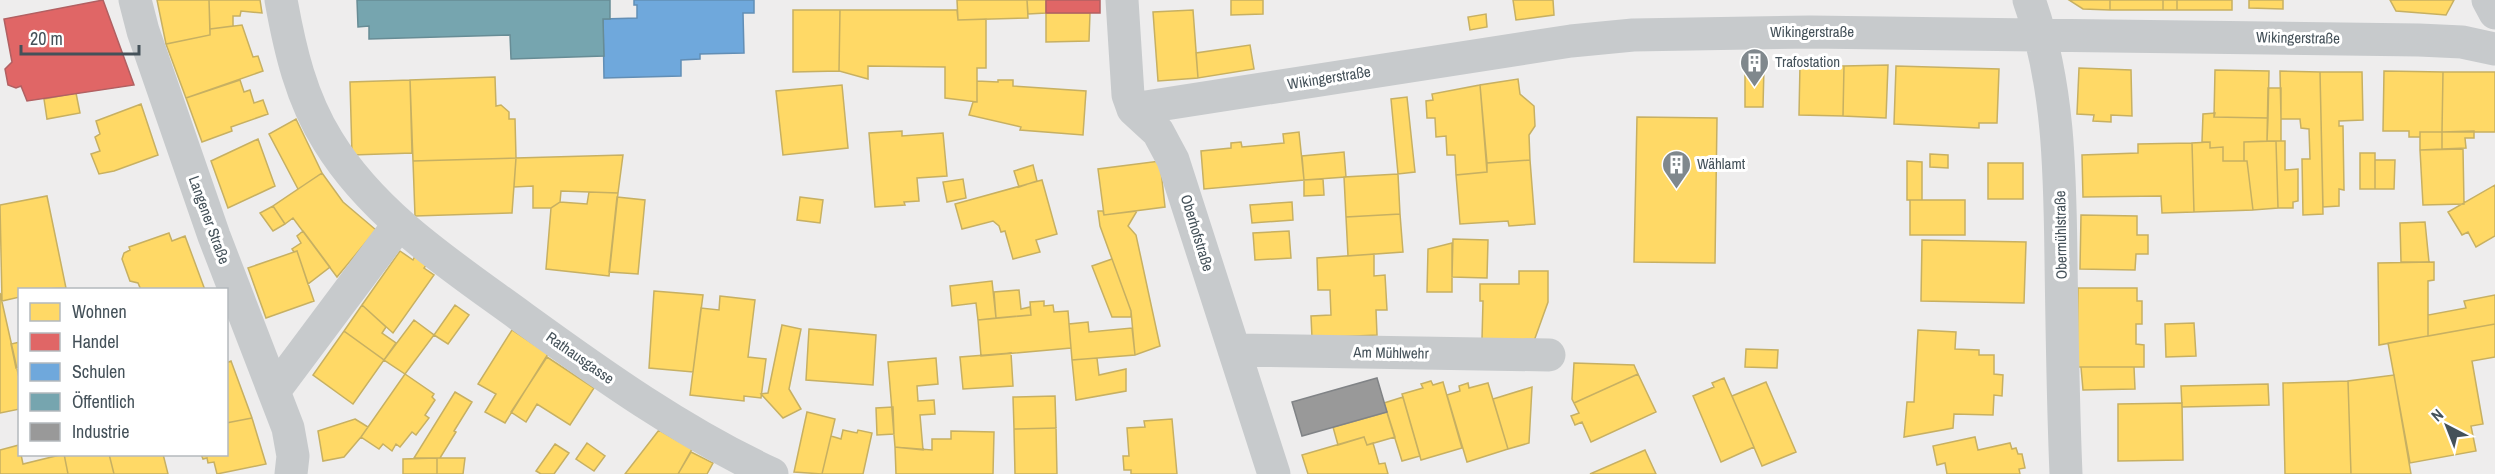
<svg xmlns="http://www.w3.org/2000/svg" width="2495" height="474" viewBox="0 0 2495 474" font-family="'Archivo Narrow',sans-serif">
  <rect width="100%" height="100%" fill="#eeeded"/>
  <path fill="#ffd966" stroke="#c7b062" stroke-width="1.5" d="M157 0H209L210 35 166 44Z
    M209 0H260L262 13 241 11 240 16H233V26L210 29Z
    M957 0H1027L1028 18 958 20Z
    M1027 0H1046V13L1028 14Z
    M1231 0H1263V14L1231 15Z
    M1513 0H1553L1554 15 1516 20Z
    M2069 0H2110V10L2083 9Z
    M2110 0H2163V10H2110Z
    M2163 0H2177V10H2163Z
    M2177 0H2232V10H2177Z
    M2249 0H2283V9L2249 8Z
    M2390 0H2454L2446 15 2396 11Z
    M793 10H840L839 71 793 72Z
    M840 10H957L958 20 986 19V68H977V102L945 98V67L868 66V79L839 71Z
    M1193 10 1198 78 1158 81 1153 12Z
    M1046 13H1090L1089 41 1046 42Z
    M1486 14 1487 27 1470 30 1468 17Z
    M242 25 253 57 258 56 263 71 186 98 166 44 210 35V29Z
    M1250 45 1254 69 1198 78 1196 53Z
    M1800 64 1844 66 1843 116 1799 115Z
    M1888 65 1886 118 1843 116 1844 66Z
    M1896 66 1999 69 1997 123H1979V128L1894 124Z
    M1745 67H1764L1763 107H1745Z
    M2079 68 2131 70 2132 116 2111 115V122L2093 121 2094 115 2077 114Z
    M2215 70 2269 71 2268 118 2214 117Z
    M2280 71 2320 72 2323 214 2303 215 2302 159H2310L2309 129 2301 128 2300 119H2281Z
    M2384 71 2443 72 2442 132H2420V137H2409V131H2383Z
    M2320 72H2362L2363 120 2339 121V126H2343L2344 190 2339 189V206L2323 207Z
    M2443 72H2495V132H2442Z
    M495 77 496 106 501 105 509 112V119H515L516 158 413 161 410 80Z
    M1518 79 1520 94 1534 106 1535 126 1529 135 1530 160 1487 163 1480 85Z
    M240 80 244 92 250 90 254 103 263 100 268 114 231 127 232 131 202 142 186 98Z
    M410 80 412 153 352 155 350 82Z
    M998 80H1013V86L1086 91 1083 135 1020 130 1021 127 969 115 973 102H977V81L998 82Z
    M842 85 848 148 783 155 776 91Z
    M1480 85 1487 172 1456 175 1455 155H1447L1446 136 1436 137 1435 118H1427L1426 101 1433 100 1432 94Z
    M2268 88H2281V141H2267Z
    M76 93 80 113 47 119 44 99Z
    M1407 97 1415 172 1398 174 1391 99Z
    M141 104 158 155 114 171 99 174 91 154 100 151 95 137 100 134 96 121Z
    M2215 113 2214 117 2268 118 2267 141 2244 142V161H2223V147L2210 148V142H2202L2203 114Z
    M1637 117 1717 118 1715 263 1634 262Z
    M296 119 322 173 298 189 269 134Z
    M902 131V136L943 133 947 176 917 178 919 201 904 202 905 205 875 207 869 133Z
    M2474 131V138H2465L2466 148 2442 149V132Z
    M1299 132 1304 180 1204 189 1201 151 1231 148V143L1241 142 1242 147 1284 143 1283 134Z
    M2420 132H2442V149L2420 150Z
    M258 139 275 186 228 208 211 161Z
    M2276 141 2278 208 2253 210 2247 161H2244V142Z
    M2276 141H2285V170L2298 169V201L2293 202V208H2278Z
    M2210 142V148L2223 147V161H2247L2253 210 2194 212 2192 143Z
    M2192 143 2194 212 2162 213 2161 196 2083 197 2082 155 2138 153V144Z
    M2463 149 2464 204 2423 205 2420 150Z
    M1344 152 1346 177 1304 180 1302 156Z
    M2360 153H2375V189H2360Z
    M1930 154 1948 155V168L1930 167Z
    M623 155 618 193 561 191 560 202 551 208H533V186L514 187 516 158Z
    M516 158 512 213 415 216 413 161Z
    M1530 160 1535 224 1509 226 1508 221 1460 224 1456 175 1487 172V163Z
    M2375 160H2395L2394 189H2375Z
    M1160 161 1165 207 1104 215 1098 169Z
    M1907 161 1922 162V200H1907Z
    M1988 163H2023V199H1988Z
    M1033 165 1037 181 1019 187 1014 171Z
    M322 173 343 202 376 230 337 277 293 218 285 224 273 206Z
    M1398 174 1400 214 1346 217 1344 177Z
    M963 179 966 198 947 202 943 182Z
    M1323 179 1324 195 1304 196V180Z
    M1042 180 1057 234 1036 240 1040 252 1013 259 1005 231 1001 232 999 226 993 221 962 229 955 204Z
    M2495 185V236L2476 247 2468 232 2462 235 2448 212Z
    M589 192 618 193 609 276 546 269 551 208 560 202 587 204Z
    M47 196 66 288 20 290V297L2 301 0 205Z
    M617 197 645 200 638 274 609 272Z
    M800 197 823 200 820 223 797 220Z
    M1910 200H1965V235H1910Z
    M1292 202 1293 220 1252 223 1250 205Z
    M273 206 285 224 273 231 260 213Z
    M1098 211H1103L1104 215 1137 211 1128 226 1136 235 1160 346 1135 355 1131 311 1100 226Z
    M1400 214 1403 252 1348 256 1346 217Z
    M2081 215 2137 216V235H2148V254H2136L2135 270 2080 269Z
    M2425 222 2429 262H2401L2400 223Z
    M303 231 330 267 308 284 297 251 294 252 292 249 301 243 297 236Z
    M1289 231 1291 258 1255 260 1253 233Z
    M169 233 172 241 185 236 205 290H141L138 283 130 281 122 259 124 253 130 250 129 247Z
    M1453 239 1488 240 1487 278 1452 277Z
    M1922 240 2026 242 2024 303 1921 301Z
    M1452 243V292H1427L1428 249Z
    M297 251 314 301 266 318 248 268Z
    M400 251 413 260 415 256 427 264 424 268 434 275 393 333 362 305Z
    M1374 254V276L1385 275 1387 310H1376L1377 335 1312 338 1311 316 1331 315 1330 290H1318L1317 258Z
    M1112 259 1131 311V317H1112L1092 266Z
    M2434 262V280L2428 281V336L2379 345 2378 263Z
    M1519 271H1548V302L1534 341 1482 340 1483 301H1480V284H1519Z
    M992 281 996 318 978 320 976 303 952 306 950 286Z
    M2078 288H2137V301H2142V324H2136V344L2144 345V367H2077Z
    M1019 290 1021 309 1030 307 1031 315 996 318 994 292Z
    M654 291 703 295 693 372 649 368Z
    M0 293 20 382V409L0 413Z
    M2495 295V324L2428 336V315L2466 308 2464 301Z
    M720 296 755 300 748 357 766 359 761 398 744 396V401L690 395 701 308 719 310Z
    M1044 301V306L1053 305 1054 312 1068 311 1071 348 981 356 978 320 1031 315 1030 302Z
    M362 305 386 327 382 333 396 343 384 360 344 331Z
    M455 305 469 315 448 344 434 335Z
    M414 320 434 335 405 374 384 360Z
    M1088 322 1089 332 1132 328 1135 355 1072 360 1069 324Z
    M2194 323 2196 356 2166 357 2165 324Z
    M2495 324V357L2472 361 2483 424 2471 426 2476 451 2410 463 2388 343Z
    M782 325 801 329 789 389 801 409 783 418 761 394 768 393Z
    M809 329 876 335 873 385 806 380Z
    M512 330 548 354 505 423 485 412 496 394 478 384Z
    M1918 330 1956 332 1955 349 1979 350V355H1994V374L2003 375 2002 396 1994 395 1993 415 1954 414 1953 428 1904 437 1907 402H1914Z
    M344 331 384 360 353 404 313 375Z
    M20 342V367L16 368 11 344Z
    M1746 349 1778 350 1777 368 1745 367Z
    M1011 353 1013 386 963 389 960 357Z
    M547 357 594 388 570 425 537 404 526 422 511 412Z
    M936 358 938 384 917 386 918 401 934 400 935 414 920 415 923 450 895 447 888 362Z
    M1097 358 1099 375 1126 369V391L1076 400 1072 360Z
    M231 361 252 418 226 423V363Z
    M1574 363 1634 365 1638 374 1574 403 1572 399Z
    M2081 367H2134L2135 389 2083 390Z
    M405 374 434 394 432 397 435 400 425 415 429 418 416 435 412 432 400 447 396 444 392 451 383 444 379 449 361 437Z
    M1638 374 1656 412 1591 442 1582 422 1575 425 1571 416 1579 413 1574 403Z
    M2394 375 2411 474H2351L2348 381Z
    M1724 378 1754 447 1721 462 1693 396 1714 387 1712 383Z
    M1431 381 1433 385 1443 382 1462 448 1421 460 1402 394 1423 388 1421 384Z
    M2348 381 2351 474H2285L2283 383Z
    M1766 382 1796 452 1762 466 1732 396Z
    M1468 383 1469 388 1488 383 1508 449 1467 462 1447 395 1460 391 1459 386Z
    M2268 384 2269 405 2182 407 2181 386Z
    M1532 387 1529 443 1508 449 1493 399Z
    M455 392 472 402 454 431 456 432 440 458H414Z
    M1055 396 1056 428 1014 429 1013 397Z
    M1403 397 1420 456 1402 461 1384 403Z
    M2182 403 2183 460 2118 461V404Z
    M893 407 894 434 877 435 876 408Z
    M807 412 835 419 822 474 794 472Z
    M1387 412 1395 437 1367 445 1364 437 1338 445 1333 427Z
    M252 418 266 464 217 474 214 462 208 463 207 458 203 459 201 454H226V423Z
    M355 419 368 427 361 437 344 457 323 461 318 431Z
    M1172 419 1177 474H1131V470H1124L1123 456H1129L1127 428 1145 427 1144 421Z
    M1056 428 1057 474H1015L1014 429Z
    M659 430 692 449 678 474H625Z
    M843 430 857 433 858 430 872 433 863 474H822L831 436 841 439Z
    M951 431 994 432 993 474H896L895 447 932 450V439H951Z
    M1364 437 1367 445 1373 443 1379 464 1385 463 1388 474H1308L1302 455Z
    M1975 437 1978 450 2010 443 2012 449 2016 448 2018 454H2022L2025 468 2019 469 2020 474H1947L1945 463 1937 465 1933 446Z
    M587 443 605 456 594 471 576 459Z
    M555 444 569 453 554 474H541L536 471Z
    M19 445 23 464 64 454 68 474H0V450Z
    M1645 450 1656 474H1590Z
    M691 452 713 463 707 474H678Z
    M64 454H109L114 474H68Z
    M109 454H163L168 474H114Z
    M437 458V474H403V459Z
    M437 458H465L463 474H437Z"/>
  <path fill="#e06666" stroke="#b16062" stroke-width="1.5" d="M103 0 134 85 27 101 21 86 16 88 8 85 5 69 12 62 4 19Z
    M1046 0H1100V13H1046Z"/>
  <path fill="#6fa8dc" stroke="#628eb5" stroke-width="1.5" d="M634 0H754V13H743L744 53 700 54V59L681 60V76L604 78 603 19 637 18V5H634Z"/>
  <path fill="#76a5af" stroke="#678c95" stroke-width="1.5" d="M357 0H610V19H603L604 56 511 59 510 35 369 39V26L358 27Z"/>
  <path fill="#999" stroke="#808386" stroke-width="1.5" d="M1377 378 1387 412 1302 436 1292 402Z"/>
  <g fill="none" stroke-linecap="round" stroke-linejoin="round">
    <path stroke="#c7cacc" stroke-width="33" d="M135 0 143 31 214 236 288 428 293 456 291 474
      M281 0C290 50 301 98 328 141 374 216 452 266 522 317 602 375 682 432 772 474
      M1122 0 1128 95 1133 109 1158 132 1173 160 1274 474
      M2029 0C2059 83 2060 173 2061 260 2062 332 2063 403 2066 474
      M2488 0 2495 13
      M1133 109 1571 41 1633 35 1810 32 2419 40 2462 42 2495 49
      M1234 350 1549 355
      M275 390 399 224"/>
  </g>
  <defs>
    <symbol id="building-pin" viewBox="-11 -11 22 30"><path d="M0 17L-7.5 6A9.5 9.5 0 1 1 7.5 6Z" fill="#80888d" stroke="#fff"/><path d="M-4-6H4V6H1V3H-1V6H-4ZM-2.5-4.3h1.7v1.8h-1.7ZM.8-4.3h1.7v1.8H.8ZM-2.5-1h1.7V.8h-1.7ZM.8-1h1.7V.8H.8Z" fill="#fff"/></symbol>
  </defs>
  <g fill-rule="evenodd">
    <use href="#building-pin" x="1738" y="46" width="33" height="45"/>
    <use href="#building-pin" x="1660" y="148" width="33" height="45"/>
  </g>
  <g text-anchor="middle" stroke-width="6" stroke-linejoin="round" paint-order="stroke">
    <g font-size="15" fill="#445159" stroke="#fff">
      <text x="1812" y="37">Wikingerstraße</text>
      <text transform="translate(2298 38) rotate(1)" y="5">Wikingerstraße</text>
      <text transform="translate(1329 78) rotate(-9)" y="5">Wikingerstraße</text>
      <text transform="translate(209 220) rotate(70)" y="5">Langener Straße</text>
      <text transform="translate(1197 233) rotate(73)" y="5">Oberhofstraße</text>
      <text transform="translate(2061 235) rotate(-91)" y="5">Obermühlstraße</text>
      <text transform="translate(1391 353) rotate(1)" y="5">Am Mühlwehr</text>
      <text transform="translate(580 358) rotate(35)" y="5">Rathausgasse</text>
    </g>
    <g font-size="15" fill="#445159" stroke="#fff" text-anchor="start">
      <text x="1775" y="67">Trafostation</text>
      <text x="1697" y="169">Wählamt</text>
    </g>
  </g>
  <rect x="18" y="288" width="210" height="168" fill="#ffffff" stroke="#b4b9bd" stroke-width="1.5"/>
  <rect x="30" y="303" width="30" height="18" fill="#ffd966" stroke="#b4b9bd" stroke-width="1.5"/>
  <text x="72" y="318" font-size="18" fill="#445159">Wohnen</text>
  <rect x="30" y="333" width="30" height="18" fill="#e06666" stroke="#b4b9bd" stroke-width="1.5"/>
  <text x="72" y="348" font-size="18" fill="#445159">Handel</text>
  <rect x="30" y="363" width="30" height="18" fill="#6fa8dc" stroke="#b4b9bd" stroke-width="1.5"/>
  <text x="72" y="378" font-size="18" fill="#445159">Schulen</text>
  <rect x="30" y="393" width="30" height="18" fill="#76a5af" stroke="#b4b9bd" stroke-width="1.5"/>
  <text x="72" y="408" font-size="18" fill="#445159">Öffentlich</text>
  <rect x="30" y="423" width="30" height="18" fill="#999999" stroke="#b4b9bd" stroke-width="1.5"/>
  <text x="72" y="438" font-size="18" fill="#445159">Industrie</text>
  <g transform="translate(2447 426) rotate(318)" stroke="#ffffff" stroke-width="4.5" paint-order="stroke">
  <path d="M0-4.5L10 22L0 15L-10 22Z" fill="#445159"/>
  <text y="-9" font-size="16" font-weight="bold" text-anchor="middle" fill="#445159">N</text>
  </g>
  <path d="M21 45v9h118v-9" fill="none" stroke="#445159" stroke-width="3"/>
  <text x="30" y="45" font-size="18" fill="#445159" stroke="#ffffff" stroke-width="4.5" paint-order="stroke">20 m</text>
</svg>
